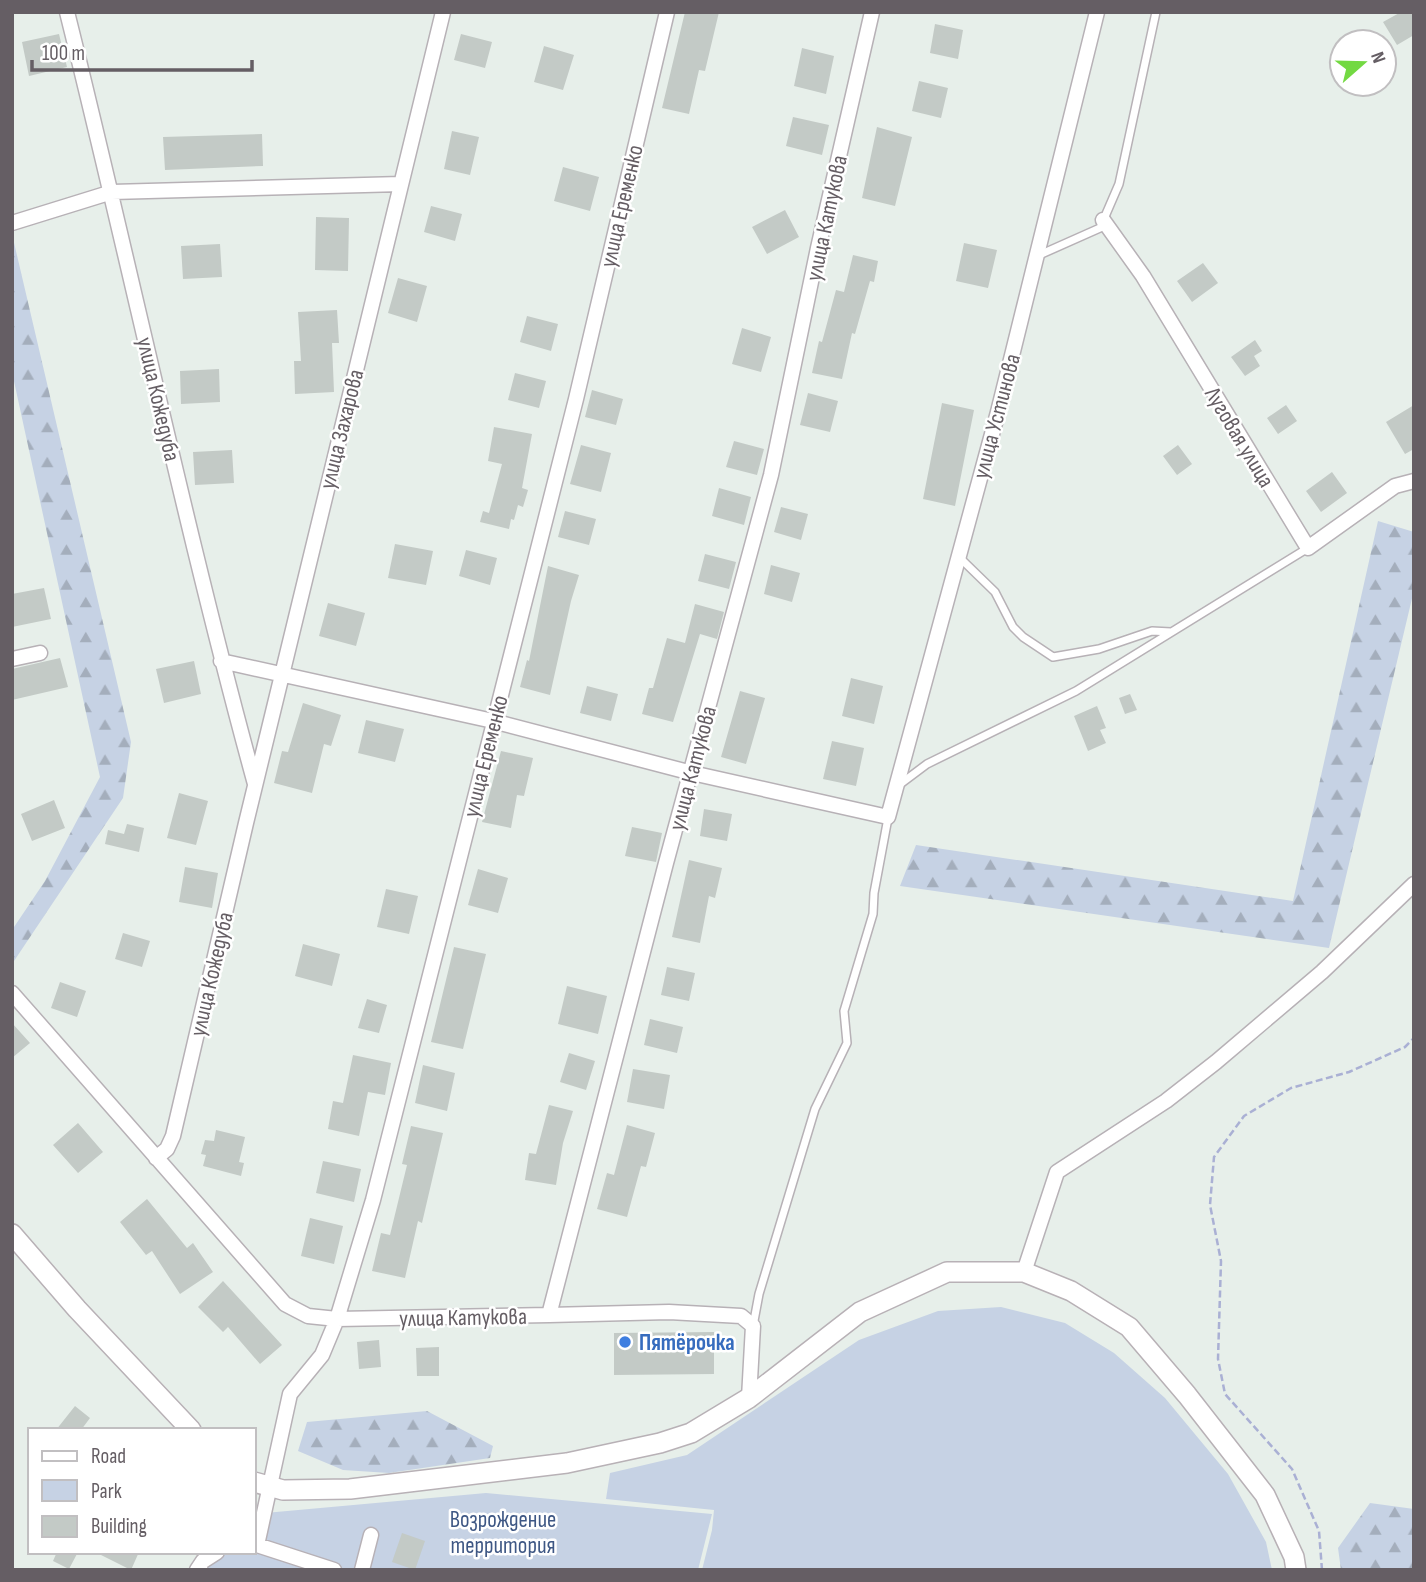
<svg xmlns="http://www.w3.org/2000/svg" width="1426" height="1582" viewBox="0 0 1426 1582" font-family="'Sofia Sans Condensed',sans-serif">
  <defs>
    <pattern id="forest-firs" width="22" height="20" patternUnits="userSpaceOnUse" patternTransform="scale(1.75)"><rect width="22" height="20" fill="#c6d2e4"/><path d="M5 1l3.5 6h-7zM16 11l3.5 6h-7z" fill="#a4aebc"/></pattern>
  </defs>
  <rect width="100%" height="100%" fill="#e7efea"/>
  <path fill="#c6d2e4" d="M1001 1307 1065 1323 1114 1353 1165 1398 1228 1474 1266 1542 1272 1570H702L712 1530 714 1510 606 1499 610 1473 687 1455 859 1340 938 1311Z
    M486 1493 712 1514 698 1570H204L215 1552H254V1514Z"/>
  <path fill="url(#forest-firs)" d="M12 234 131 742 123 798 12 964V930L45 881 100 777 12 372Z
    M1378 521 1414 532V590L1329 948 900 886 916 845 1293 901Z
    M427 1411 493 1446 490 1458 389 1473 343 1470 298 1451 307 1422Z
    M1370 1503 1414 1509V1570H1341L1338 1548Z"/>
  <path fill="#c3cac6" d="M685 12H719L705 71 699 70 689 114 662 108Z
    M1401 12H1414V35L1397 45 1383 22Z
    M935 24 963 30 958 59 930 53Z
    M59 34 67 67 29 76 22 42Z
    M461 34 492 42 485 68 454 60Z
    M544 46 574 55 563 90 534 82Z
    M802 48 834 56 826 94 794 86Z
    M919 81 948 88 941 118 912 111Z
    M793 117 829 125 822 155 786 146Z
    M877 127 912 137 895 206 862 198Z
    M452 131 479 137 470 175 444 169Z
    M262 134 263 166 165 170 163 137Z
    M563 167 599 177 590 211 554 201Z
    M431 206 462 214 455 241 424 232Z
    M785 210 799 237 767 254 752 227Z
    M316 217 349 218 348 271 315 270Z
    M964 243 997 250 988 288 956 281Z
    M220 244 222 277 183 279 181 246Z
    M853 255 878 261 874 282 870 281 855 334 852 333 842 379 812 373 819 341 822 342 836 290 844 292Z
    M1203 263 1218 283 1192 302 1177 281Z
    M398 278 427 286 417 322 388 313Z
    M337 310 339 343H332L334 392 295 394 294 361H301L298 312Z
    M527 316 558 324 551 351 520 342Z
    M742 328 771 337 761 372 732 364Z
    M1255 340 1262 351 1254 356 1260 366 1245 376 1231 357Z
    M219 369 220 402 181 404 180 371Z
    M515 373 546 381 539 408 508 400Z
    M592 390 623 399 616 425 585 417Z
    M808 393 838 401 830 432 800 425Z
    M942 403 974 410 955 506 923 499Z
    M1286 405 1297 421 1278 434 1267 418Z
    M1414 405V449L1405 454 1386 422Z
    M494 427 532 434 522 488 528 490 523 507 518 505 514 520 511 519 509 529 480 522 483 511 489 513 502 464 488 461Z
    M734 441 764 449 757 475 726 467Z
    M581 445 611 453 601 492 570 484Z
    M1178 445 1192 464 1177 475 1163 456Z
    M232 450 234 483 195 485 193 452Z
    M1332 472 1347 493 1321 512 1306 491Z
    M719 488 751 497 744 525 712 516Z
    M781 507 808 514 801 540 774 532Z
    M565 511 596 519 589 545 558 537Z
    M395 544 433 551 426 585 388 578Z
    M466 550 497 558 490 585 459 576Z
    M705 554 736 562 729 589 698 581Z
    M771 565 800 573 792 602 764 594Z
    M548 566 579 575 571 601 550 695 520 687 527 660 529 661Z
    M44 588 51 619 12 627V594Z
    M328 603 365 613 356 646 319 636Z
    M695 604 724 612 717 639 700 634 673 722 642 714 649 688H653L667 638 685 643Z
    M60 658 68 687 12 700V669Z
    M194 661 201 694 164 703 156 669Z
    M851 678 883 686 874 724 842 716Z
    M587 686 618 694 611 721 580 713Z
    M740 691 765 698 746 764 721 757Z
    M1130 694 1137 710 1125 714 1119 698Z
    M303 703 341 715 331 746 324 744 312 793 274 783 282 751 288 752Z
    M1097 706 1106 728 1100 730 1106 743 1088 751 1074 716Z
    M366 720 404 729 395 762 358 753Z
    M832 741 864 748 856 786 823 779Z
    M501 751 533 758 524 796 517 795 511 828 482 822Z
    M179 793 208 801 196 845 167 838Z
    M54 800 65 828 32 841 21 814Z
    M704 809 732 814 727 841 700 836Z
    M127 824 144 828 139 852 105 844 108 830 124 834Z
    M632 827 662 833 656 862 625 856Z
    M689 860 722 868 715 898 709 896 700 943 672 937Z
    M185 867 218 873 212 908 179 902Z
    M478 869 508 878 498 913 468 905Z
    M386 889 418 896 409 934 377 927Z
    M123 933 150 941 142 967 115 959Z
    M303 944 340 954 332 986 295 976Z
    M454 947 486 954 463 1049 431 1042Z
    M667 967 695 973 689 1001 661 995Z
    M60 982 86 991 77 1017 51 1008Z
    M567 986 607 996 598 1034 558 1024Z
    M367 999 387 1005 379 1033 358 1028Z
    M650 1019 683 1027 677 1053 644 1045Z
    M12 1023 30 1043 12 1058Z
    M569 1053 595 1061 586 1090 560 1082Z
    M353 1055 391 1063 385 1095 368 1092 359 1136 328 1129 333 1101 343 1103Z
    M423 1065 455 1073 447 1111 415 1103Z
    M633 1069 670 1075 664 1109 627 1102Z
    M549 1105 573 1111 563 1143 556 1185 525 1180 529 1153 536 1154Z
    M78 1123 103 1152 78 1173 53 1145Z
    M627 1125 655 1133 646 1167 641 1166 627 1217 597 1209 607 1173 614 1175Z
    M411 1126 443 1133 422 1223 418 1221 405 1278 372 1271 381 1233 390 1235 407 1165 402 1164Z
    M216 1130 245 1137 239 1162 244 1163 241 1176 203 1166 206 1155 201 1154 205 1140 214 1141Z
    M323 1161 361 1169 354 1202 316 1193Z
    M147 1199 187 1248 193 1243 213 1272 180 1294 152 1251 146 1255 120 1222Z
    M310 1218 343 1226 334 1264 301 1256Z
    M223 1281 282 1345 260 1364 228 1327 223 1332 198 1307Z
    M714 1332V1374L614 1375V1333Z
    M379 1340 381 1367 359 1369 357 1342Z
    M439 1347V1376H417L416 1348Z
    M75 1406 90 1418 81 1430H56Z
    M402 1533 425 1541 415 1570 392 1562Z
    M57 1552H78L69 1569 53 1561Z
    M95 1552H139L131 1570Z"/>
  <g fill="none" stroke-linecap="round" stroke-linejoin="round">
    <defs>
      <path id="lane" d="M1037 256 1100 228 1119 184 1156 12
        M959 557 995 592 1013 627 1023 637 1053 657 1099 649 1152 631 1171 632
        M899 785 927 764 1076 691 1308 548
        M753 1326 759 1294 815 1109 847 1043 844 1011 873 914 874 893 888 818"/>
      <path id="street" d="M67 12C131 269 185 528 255 784
        M1103 220 1143 276 1308 548 1395 486 1414 481
        M12 223 112 192 401 184
        M12 659 40 653
        M221 661 493 721 692 773 888 817 998 412 1097 12
        M12 993 285 1304 308 1316 337 1319 549 1315 666 863 771 475 818 248 872 12
        M156 1158 167 1149 173 1136 246 823 443 12
        M1024 1272 1057 1172 1166 1101 1216 1062 1322 972 1414 884
        M549 1315 669 1312 741 1316 753 1326 749 1398
        M197 1570 203 1561 217 1552
        M334 1570 257 1545 290 1394 322 1355 337 1319 373 1200 576 399 667 12
        M362 1570 371 1535"/>
      <path id="secondary" d="M12 1234 77 1309 191 1430
        M254 1482 283 1490 350 1489 567 1463 660 1443 691 1433 749 1398 860 1312 947 1272H1024L1071 1291 1129 1327 1187 1395 1265 1495 1294 1557 1296 1570"/>
    </defs>
    <use href="#lane" stroke="#b7b1b6" stroke-width="10"/>
    <use href="#street" stroke="#b7b1b6" stroke-width="17"/>
    <use href="#secondary" stroke="#b8b1b6" stroke-width="22"/>
    <path stroke="#aab0d4" stroke-width="2.5" stroke-dasharray="7 3.5" stroke-linecap="butt" d="M1322 1570 1319 1531 1292 1469 1225 1394 1218 1359 1221 1261 1210 1205 1214 1157 1244 1116 1291 1088 1349 1072 1405 1047 1414 1038"/>
    <use href="#lane" stroke="#fff" stroke-width="7"/>
    <use href="#street" stroke="#fff" stroke-width="14"/>
    <use href="#secondary" stroke="#fff" stroke-width="19"/>
  </g>
  <circle fill="#3f7fe0" stroke="#fff" stroke-width="2.5" cx="625" cy="1342" r="7"/>
  <g text-anchor="middle" stroke-width="5" stroke-linejoin="round" paint-order="stroke">
    <g font-size="23" fill="#655e64" stroke="#fff">
      <text transform="translate(621 206) rotate(-77)" y="8">улица Еременко</text>
      <text transform="translate(826 218) rotate(-78)" y="8">улица Катукова</text>
      <text transform="translate(159 399) rotate(77)" y="8">улица Кожедуба</text>
      <text transform="translate(996 416) rotate(-75)" y="8">улица Устинова</text>
      <text transform="translate(341 429) rotate(-76)" y="8">улица Захарова</text>
      <text transform="translate(1240 437) rotate(59)" y="8">Луговая улица</text>
      <text transform="translate(485 756) rotate(-76)" y="8">улица Еременко</text>
      <text transform="translate(692 768) rotate(-75)" y="8">улица Катукова</text>
      <text transform="translate(211 974) rotate(-77)" y="8">улица Кожедуба</text>
      <text transform="translate(463 1317) rotate(-1)" y="8">улица Катукова</text>
    </g>
    <g font-size="23" font-weight="bold" fill="#366cbe" stroke="#fff" text-anchor="start">
      <text x="639" y="1350">Пятёрочка</text>
    </g>
    <g font-size="23" fill="#3e5784" stroke="#fff">
      <text x="503" y="1527">Возрождение<tspan x="503" dy="26">территория</tspan></text>
    </g>
  </g>
  <rect width="1426" height="1582" fill="none" stroke="#655e64" stroke-width="28"/>
  <rect x="28" y="1428" width="228" height="126" fill="#ffffff" stroke="#c1bfc1" stroke-width="2"/>
  <rect x="42" y="1451" width="35" height="10" fill="#ffffff" stroke="#c1bfc1" stroke-width="2"/>
  <text x="91" y="1463" font-size="21" fill="#655e64">Road</text>
  <rect x="42" y="1480" width="35" height="21" fill="#c6d2e4" stroke="#c1bfc1" stroke-width="2"/>
  <text x="91" y="1498" font-size="21" fill="#655e64">Park</text>
  <rect x="42" y="1516" width="35" height="21" fill="#c3cac6" stroke="#c1bfc1" stroke-width="2"/>
  <text x="91" y="1533" font-size="21" fill="#655e64">Building</text>
  <g transform="translate(1363 63) rotate(70)"><circle r="33" fill="#ffffff" stroke="#c1bfc1" stroke-width="2"/>
  <path d="M0-5L12 26L0 18L-12 26Z" fill="#73d942"/>
  <text y="-10" font-size="19" font-weight="bold" text-anchor="middle" fill="#655e64">N</text>
  </g>
  <path d="M32 60v10h220v-10" fill="none" stroke="#655e64" stroke-width="3.5"/>
  <text x="42" y="60" font-size="21" fill="#655e64" stroke="#ffffff" stroke-width="5" paint-order="stroke">100 m</text>
</svg>
